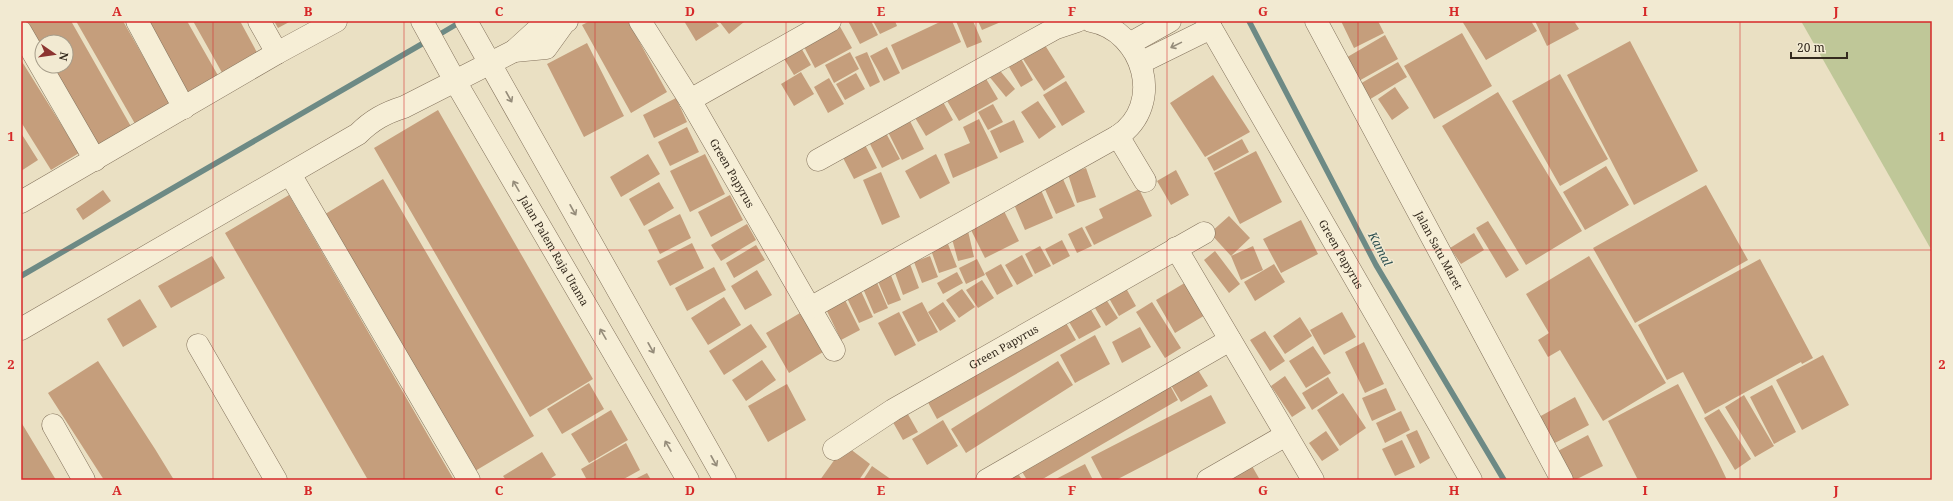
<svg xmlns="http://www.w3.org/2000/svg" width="1953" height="501" viewBox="0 0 1953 501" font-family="'Noto Serif',serif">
  <rect width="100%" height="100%" fill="#eae0c3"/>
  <path fill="#bfc798" d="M1801 21H1932V251Z"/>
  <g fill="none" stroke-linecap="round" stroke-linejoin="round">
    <path stroke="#6d8a85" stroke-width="5.5" d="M1249 21 1376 265 1504 480
      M435 37 462 21
      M21 276 427 41"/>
  </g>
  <path fill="#c59e7c" d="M24 21H71L133 130 98 150 50 66H66V42H42V52Z
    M76 21H123L173 109 138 129Z
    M140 21H187L220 79 185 99Z
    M193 21H240L260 58 225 78Z
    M274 21H291L278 28Z
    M590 21H628L667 92 631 113 582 25Z
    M684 21H715L719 26 696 41Z
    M719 21H743L744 22 729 34Z
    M848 21H871L878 35 860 44Z
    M873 21H895L897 26 880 34Z
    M942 21H952L961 42 902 70 891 45Z
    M956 21H973L982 42 967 48Z
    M978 21H1003L982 30Z
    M1341 21H1378L1384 33 1354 48Z
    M1462 21H1531L1537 31 1486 60Z
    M1535 21H1574L1579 29 1547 46Z
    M838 23 852 48 815 68 802 43Z
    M1462 33 1492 86 1434 119 1404 66Z
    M1385 35 1398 59 1357 82 1344 59Z
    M1630 41 1698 171 1634 205 1567 75Z
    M1043 42 1065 77 1044 91 1021 56Z
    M587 43 624 116 584 137 547 64Z
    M800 46 811 65 794 75 783 57Z
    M887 47 900 73 884 81 870 56Z
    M850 52 859 69 834 83 825 65Z
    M867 52 880 82 870 87 855 57Z
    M1019 55 1033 80 1021 87 1006 62Z
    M21 60 79 153 51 170 21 122Z
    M1398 62 1407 77 1367 101 1358 85Z
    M997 67 1015 89 1006 97 988 75Z
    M801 72 814 94 794 106 781 84Z
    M856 73 865 89 845 100 836 84Z
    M1560 74 1608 159 1560 186 1512 101Z
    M1213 75 1250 132 1205 157 1170 103Z
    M985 77 998 99 959 121 946 99Z
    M829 78 844 104 828 113 814 87Z
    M1066 81 1085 112 1062 126 1043 95Z
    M1395 87 1409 108 1392 120 1378 99Z
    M1498 92 1582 231 1526 265 1442 126Z
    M676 98 687 122 654 138 643 115Z
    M942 100 953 120 926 136 914 116Z
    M1038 101 1056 127 1039 139 1021 112Z
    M993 104 1003 122 988 130 978 112Z
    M438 110 593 379 530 417 374 148Z
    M909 119 924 149 902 160 887 130Z
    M979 119 998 158 953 178 944 154 970 143 963 127Z
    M1014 120 1024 142 1000 153 990 131Z
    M687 127 699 152 670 166 658 142Z
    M21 133 38 160 21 171Z
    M886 133 900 159 882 168 869 142Z
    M1242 139 1249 152 1214 171 1207 158Z
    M863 141 877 168 854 179 840 152Z
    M1256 151 1282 202 1240 224 1214 173Z
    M648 154 660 174 621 197 610 177Z
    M705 154 725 194 690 212 670 171Z
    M936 154 950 183 920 199 905 171Z
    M1606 166 1629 205 1585 230 1563 192Z
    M1086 168 1096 197 1077 203 1068 174Z
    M1176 170 1189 195 1171 205 1157 181Z
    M881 172 900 217 882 225 863 180Z
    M383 179 534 436 470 474 322 216Z
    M1063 179 1075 206 1056 214 1044 187Z
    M659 182 674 208 644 226 629 199Z
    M1706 185 1748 260 1635 323 1593 248Z
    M1139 189 1152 216 1094 245 1085 227 1103 218 1099 209Z
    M103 190 111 201 83 220 76 209Z
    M1041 190 1053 218 1025 230 1013 202Z
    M289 195 433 444 454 480H368L225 233Z
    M730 195 743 220 711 237 698 212Z
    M1004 211 1019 241 985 258 970 228Z
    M680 214 691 238 660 254 648 230Z
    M1229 216 1250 238 1231 256 1210 233Z
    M1301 220 1318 254 1281 273 1263 239Z
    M1488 221 1519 270 1506 278 1476 228Z
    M747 224 756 240 721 261 711 245Z
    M1082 227 1092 246 1077 253 1068 234Z
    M968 231 974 257 958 261 951 235Z
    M1474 233 1484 250 1461 264 1450 248Z
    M1062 240 1070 256 1053 265 1045 249Z
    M692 243 704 268 670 286 657 261Z
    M948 244 957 267 939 273 931 250Z
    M756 245 765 260 734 278 726 263Z
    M1040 246 1051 266 1035 274 1025 254Z
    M1253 246 1263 270 1241 280 1231 256Z
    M1215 251 1240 284 1229 293 1204 260Z
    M1022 255 1033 276 1017 285 1005 265Z
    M212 256 225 278 171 308 158 286Z
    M930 256 938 277 922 283 914 262Z
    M1589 256 1666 383 1603 421 1560 350 1548 357 1538 340 1549 333 1526 294Z
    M977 259 985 275 966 284 959 268Z
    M1760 259 1813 358 1802 364 1801 362 1705 414 1683 372 1667 380 1638 325Z
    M910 264 919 288 903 295 894 270Z
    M1001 264 1013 286 997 295 985 273Z
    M1274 264 1285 282 1255 301 1244 282Z
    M714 267 726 290 687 311 675 288Z
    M757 270 772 295 745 310 731 286Z
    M957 272 963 283 943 294 937 283Z
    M890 273 901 300 888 305 877 279Z
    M875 278 888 308 874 314 861 284Z
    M982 280 994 298 978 308 966 290Z
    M1122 281 1136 306 1119 316 1105 291Z
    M1188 281 1207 314 1175 333 1156 300Z
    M860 289 873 317 859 323 846 296Z
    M962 289 975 307 959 318 946 300Z
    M1102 293 1118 318 1106 326 1090 300Z
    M724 297 741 325 708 345 691 318Z
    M844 298 860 330 841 340 825 307Z
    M140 299 157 327 123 347 107 319Z
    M922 302 938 332 918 342 902 312Z
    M943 302 956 321 940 331 928 312Z
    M1152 302 1181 348 1165 358 1136 312Z
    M1087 303 1101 327 1079 339 1065 315Z
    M899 312 916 345 895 356 878 323Z
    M1342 312 1356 337 1324 355 1310 330Z
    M800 313 823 352 789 373 766 333Z
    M1062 316 1076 340 937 419 924 395Z
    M1300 317 1312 336 1285 354 1273 336Z
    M751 324 767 347 724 375 709 351Z
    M1140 327 1151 347 1122 363 1112 342Z
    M1265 331 1285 361 1270 371 1250 340Z
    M1095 335 1110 364 1075 383 1060 355Z
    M1364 342 1384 384 1365 393 1345 352Z
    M1313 346 1331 373 1306 388 1289 361Z
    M1823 355 1849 405 1802 430 1776 380Z
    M762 360 776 380 746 401 732 380Z
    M98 361 155 449 174 480H104L48 393Z
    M1058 361 1073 385 966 453 951 429Z
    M1195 365 1208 386 1181 402 1169 382Z
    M1285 376 1306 408 1292 417 1271 386Z
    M1328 377 1338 393 1312 410 1302 393Z
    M1166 378 1178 400 1041 480H1027L1018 465Z
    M589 383 604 409 562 434 547 409Z
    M787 384 806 420 768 442 748 406Z
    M1678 384 1718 461 1727 480H1638L1608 421Z
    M1772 385 1796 432 1774 444 1750 397Z
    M1386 388 1396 410 1372 421 1362 398Z
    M1343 393 1366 428 1340 446 1317 410Z
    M1211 395 1226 423 1116 480H1103L1091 457Z
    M1744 395 1774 446 1755 457 1725 407Z
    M1575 397 1589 425 1553 444 1539 417Z
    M905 409 918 432 903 440 890 417Z
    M1719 409 1751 459 1735 470 1704 418Z
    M611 410 628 440 589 463 571 434Z
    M1401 411 1410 430 1385 443 1376 423Z
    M943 420 958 446 927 465 912 439Z
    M21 422 33 442 56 480H21Z
    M1417 430 1430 458 1420 464 1406 435Z
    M1326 431 1339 450 1322 461 1309 443Z
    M1588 435 1603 466 1575 480H1569L1556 452Z
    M1402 440 1415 467 1395 476 1382 449Z
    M626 443 640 470 622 480H587L581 469Z
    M845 445 870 464 859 480H820Z
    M542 452 556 475 548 480H506L503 476Z
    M1248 459 1260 480H1212Z
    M1085 464 1093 480H1054Z
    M872 466 892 480H863Z
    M1017 472 1022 480H1002Z
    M647 473 651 480H633Z"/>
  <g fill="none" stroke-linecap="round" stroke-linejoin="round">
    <defs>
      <g id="minor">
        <path d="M137 21 184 108"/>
        <path d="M259 21 277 53"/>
        <path id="s1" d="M422 21 455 81 688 480"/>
        <path d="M466 21 725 480"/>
        <path id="s2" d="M640 21 690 100 834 350"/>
        <path id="s3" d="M1207 21 1471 480"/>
        <path id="s4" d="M1316 21 1562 480"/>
        <path d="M21 32 95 160"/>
        <path d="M1129 44 1170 21"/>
        <path d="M514 51 546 48 564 23"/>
        <path d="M1140 63 1211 28"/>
        <path d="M690 100 830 21"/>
        <path d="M1118 136 1145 181"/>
        <path d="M818 160 1056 28 1077 21"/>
        <path d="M290 174 469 480"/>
        <path d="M21 202 277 53 336 21"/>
        <path d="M1176 248 1313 480"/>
        <path d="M810 308 1118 136C1165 105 1144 31 1091 21"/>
        <path d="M21 329 358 134C372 120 385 113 404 107L514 51 536 31 567 21"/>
        <path d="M198 345 276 480"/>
        <path d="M53 425 84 480"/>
        <path id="s5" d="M834 449 893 410 1204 233"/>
        <path d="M987 480 1230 340"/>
        <path d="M1208 480 1286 435"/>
      </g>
    </defs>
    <use href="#minor" stroke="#83725c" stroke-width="23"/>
    <use href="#minor" stroke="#f6eed6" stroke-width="22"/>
  </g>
  <defs><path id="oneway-shaft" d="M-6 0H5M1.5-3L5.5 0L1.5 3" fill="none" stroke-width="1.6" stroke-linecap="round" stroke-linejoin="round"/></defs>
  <g stroke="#958c7a">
    <use href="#oneway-shaft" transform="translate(1176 45) rotate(154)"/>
    <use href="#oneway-shaft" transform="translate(509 97) rotate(61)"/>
    <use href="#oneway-shaft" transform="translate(516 186) rotate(-120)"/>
    <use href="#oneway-shaft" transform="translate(573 210) rotate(61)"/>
    <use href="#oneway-shaft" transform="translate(603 334) rotate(-120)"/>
    <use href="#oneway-shaft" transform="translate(651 348) rotate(61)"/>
    <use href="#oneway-shaft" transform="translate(668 446) rotate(-120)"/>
    <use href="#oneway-shaft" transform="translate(714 461) rotate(61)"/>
  </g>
  <path fill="none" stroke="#d62828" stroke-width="1" stroke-opacity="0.55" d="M213 21V480M404 21V480M595 21V480M786 21V480M976 21V480M1167 21V480M1358 21V480M1549 21V480M1740 21V480M21 250H1932"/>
  <g text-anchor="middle" stroke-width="3" stroke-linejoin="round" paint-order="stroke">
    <g font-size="11" fill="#342a1e" stroke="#f2ead2">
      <text dy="4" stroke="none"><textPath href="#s2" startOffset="178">Green Papyrus</textPath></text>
      <text dy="4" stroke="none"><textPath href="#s1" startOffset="265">Jalan Palem Raja Utama</textPath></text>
      <text dy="4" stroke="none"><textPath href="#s4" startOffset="260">Jalan Satu Maret</textPath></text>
      <text dy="4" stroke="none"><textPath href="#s3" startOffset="269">Green Papyrus</textPath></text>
      <text dy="4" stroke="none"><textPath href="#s5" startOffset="198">Green Papyrus</textPath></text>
    </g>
    <g font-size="12" font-style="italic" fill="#2f5252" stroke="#f2ead2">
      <text transform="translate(1380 249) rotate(62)" y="4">Kamal</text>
    </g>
  </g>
  <rect width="1953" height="501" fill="none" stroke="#f2ead2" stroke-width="44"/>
  <g transform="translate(54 54) rotate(103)"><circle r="19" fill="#f2ead2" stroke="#a69d8a"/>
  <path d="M0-3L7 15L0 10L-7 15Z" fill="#8c3531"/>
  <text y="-6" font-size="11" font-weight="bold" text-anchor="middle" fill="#342a1e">N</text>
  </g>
  <path d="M1791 52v6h56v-6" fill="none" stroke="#342a1e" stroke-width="2"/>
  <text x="1797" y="52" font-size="12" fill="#342a1e" stroke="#f2ead2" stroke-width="3" paint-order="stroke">20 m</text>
  <rect x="22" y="22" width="1909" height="457" fill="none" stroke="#d62828" stroke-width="1.5"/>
  <g font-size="13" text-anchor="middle" font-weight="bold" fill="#d62828">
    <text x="117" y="16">A</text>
    <text x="308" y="16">B</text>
    <text x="499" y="16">C</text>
    <text x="690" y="16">D</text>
    <text x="881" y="16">E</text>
    <text x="1072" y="16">F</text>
    <text x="1263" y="16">G</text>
    <text x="1454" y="16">H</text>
    <text x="1645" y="16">I</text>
    <text x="1836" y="16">J</text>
    <text x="11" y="141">1</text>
    <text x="1942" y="141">1</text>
    <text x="11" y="369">2</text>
    <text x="1942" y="369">2</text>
    <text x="117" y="495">A</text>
    <text x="308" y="495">B</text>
    <text x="499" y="495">C</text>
    <text x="690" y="495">D</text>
    <text x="881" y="495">E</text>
    <text x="1072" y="495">F</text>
    <text x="1263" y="495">G</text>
    <text x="1454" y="495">H</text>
    <text x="1645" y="495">I</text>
    <text x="1836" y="495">J</text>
  </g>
</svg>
